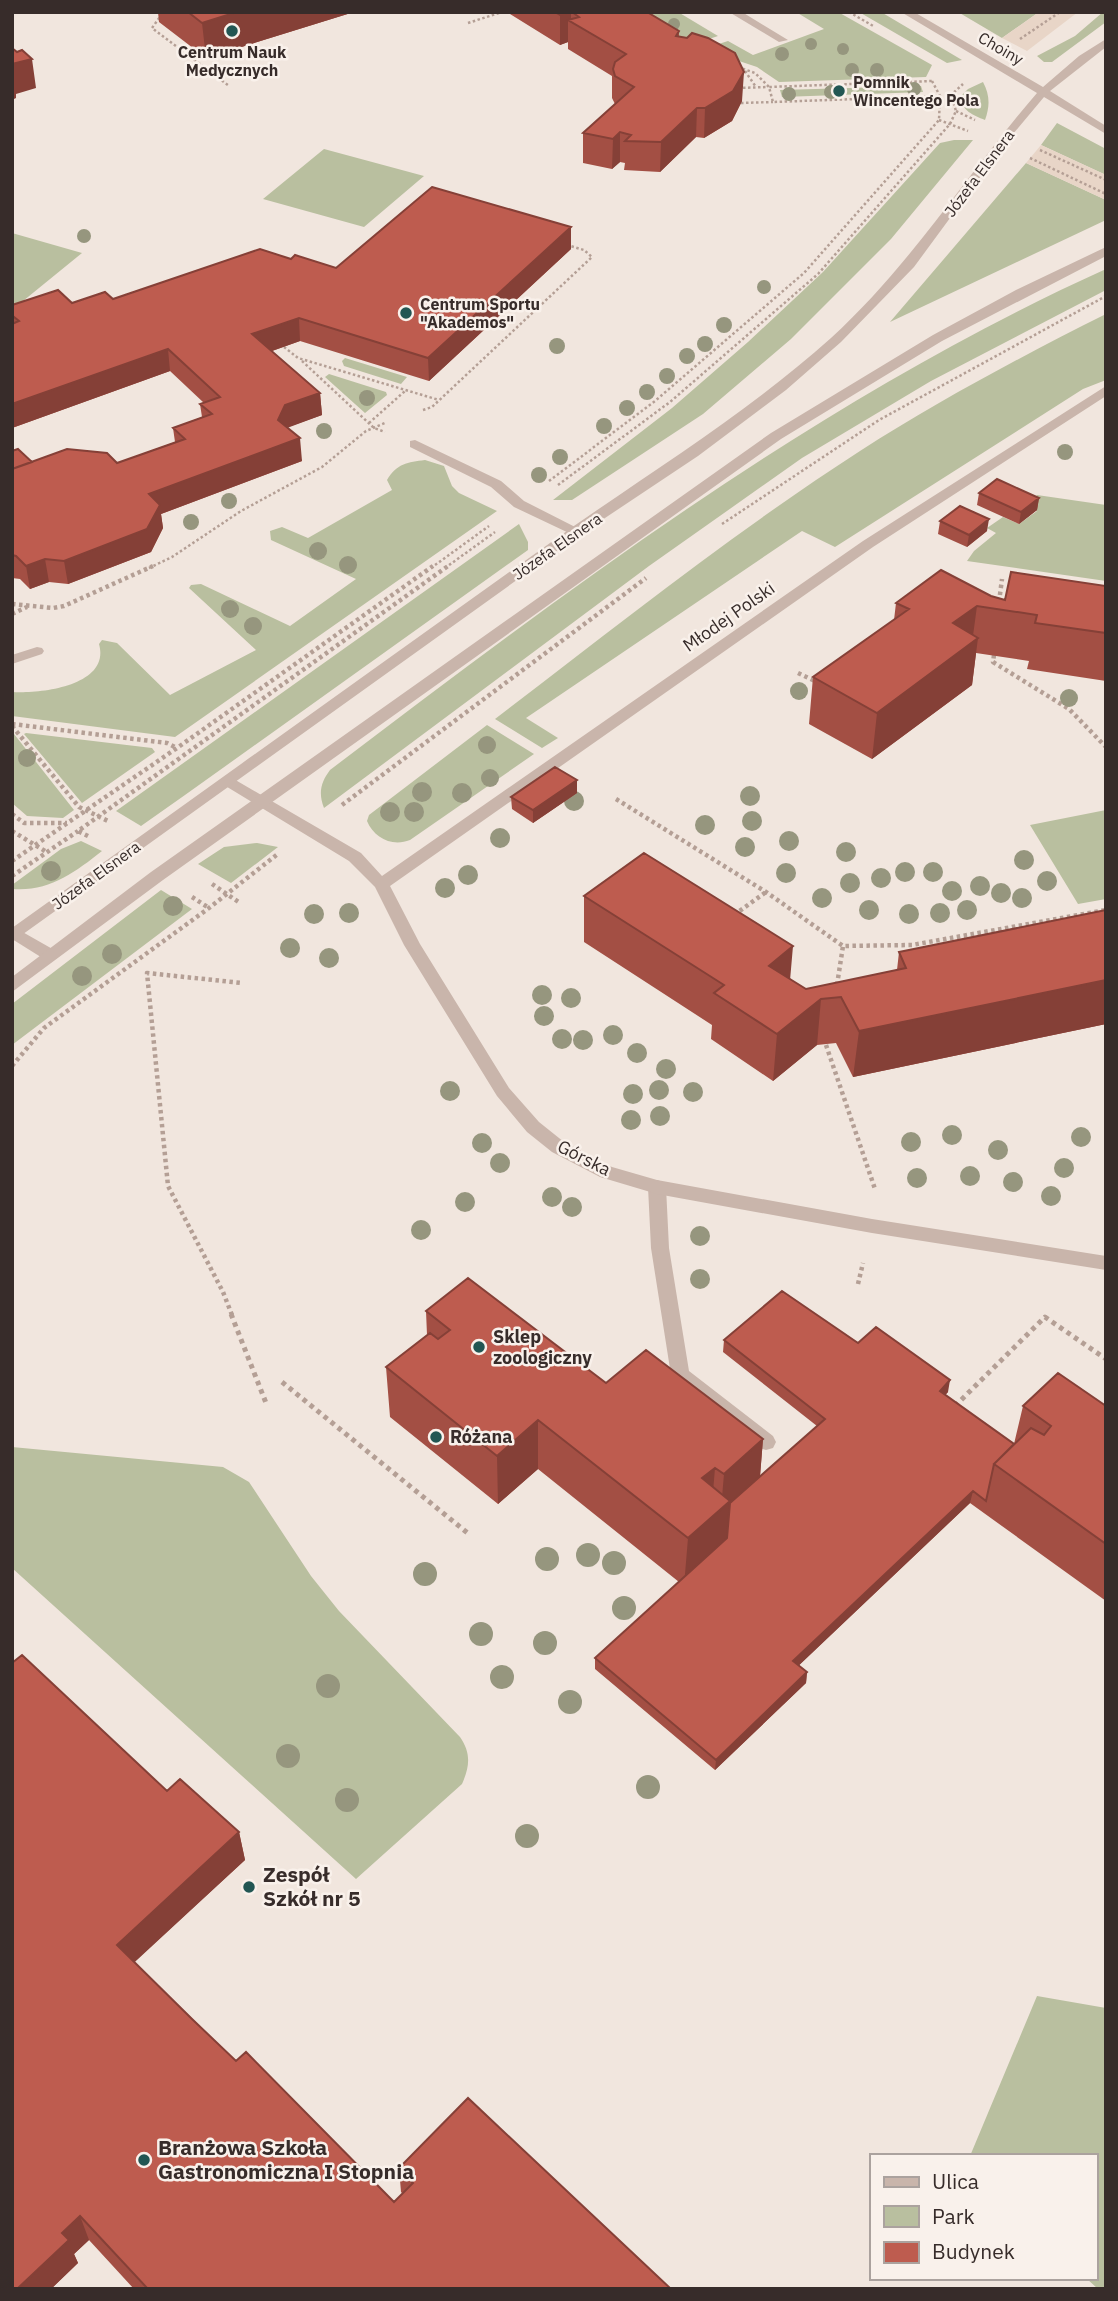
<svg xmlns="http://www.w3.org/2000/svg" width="1118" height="2301" viewBox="0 0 1118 2301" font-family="'IBM Plex Sans',sans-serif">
  <rect width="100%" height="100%" fill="#f1e6de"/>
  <path fill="#b9bf9f" d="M626 12H678L718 36 685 47Z
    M796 12H838L932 65 926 77 779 82 757 67 703 49 728 41 753 55 824 29Z
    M859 12H881L962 60 947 63Z
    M958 12H1039L1002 38Z
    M1103 12H1106V22L1052 62H1044L1037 56 1075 36Z
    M983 82C990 95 990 106 985 120 973 115 962 111 960 97L968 89Z
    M921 86 923 92 782 97 780 90Z
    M1057 123 1106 149V175L1041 145Z
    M954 140H973L891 239 791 339 703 414 572 500H553L672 408 748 342 823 272 940 143Z
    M324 149 424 176 364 227 263 199Z
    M1026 163 1106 200V220L890 322Z
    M12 233 82 253 12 310Z
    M1106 269V290L931 381 802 458 649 566 324 808C318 793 321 782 330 770 576 583 823 397 1106 269Z
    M1106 314V380L1083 389 835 547 802 531 526 718 558 738 542 748 495 719C615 627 733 533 860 451 938 401 1022 356 1106 314Z
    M345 358 407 377 401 384 344 366 342 361Z
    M329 374 386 392 387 395 365 413 325 377Z
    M425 460 444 466 452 486 459 493 497 511 175 737 12 716V692C40 694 111 686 99 644L102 640 117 643 170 695 256 650 189 588 191 585 201 584 290 626 356 579 271 540 270 531 282 527 308 538 392 490 387 480C396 464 408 462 425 460Z
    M1037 495 1106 505V581L967 561 974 551 996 533 987 528 1003 517 1019 524 1037 511 1029 507Z
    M519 524 528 542V550L185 795 141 826 116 811Z
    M487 725 534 754 410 840C392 847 374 838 367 821L369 815Z
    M26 733 152 748 155 752 82 803 24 734Z
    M14 734 74 810 63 818 27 816 12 803Z
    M1106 810V899L1078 904 1030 825Z
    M81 841 102 851C74 873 49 892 12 889V885L61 849Z
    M257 843 278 847 231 883 198 864 224 847Z
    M161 890 192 909 12 1045V1004Z
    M12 1447 223 1467 249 1482 311 1576 339 1611 460 1737C471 1753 470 1766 462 1784L356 1879 12 1568Z
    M1037 1996 1106 2008V2289H1098L1086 2278H1095V2156H970Z"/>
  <path fill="#e8d5c7" d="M1039 12H1078L1027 51 1002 38Z
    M1041 145 1106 175V200L1026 163Z"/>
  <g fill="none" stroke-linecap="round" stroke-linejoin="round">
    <path stroke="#b49f95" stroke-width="2.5" stroke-dasharray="2.5 2.5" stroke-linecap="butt" d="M167 12 162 14 152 28 229 86
      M849 12 875 27
      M468 23 502 12
      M1020 39 1060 12
      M738 67 755 73 769 87
      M745 71 756 87
      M932 81 940 96 773 102 769 87Z
      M738 88 768 87
      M741 103 773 102
      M956 111 975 120
      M939 120 968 131
      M1040 150 1106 180
      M1030 158 1106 194
      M284 347 298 358 439 400
      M302 361 374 428 385 432
      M423 410 432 407 592 257 584 250 567 245
      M369 423 405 391
      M549 481 655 401 804 273 939 120 940 96
      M558 485 670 402 818 274 950 124 956 111 951 95 963 84
      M722 524 879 420 1106 296
      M149 568 172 557 241 511 322 467 366 431 385 423
      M431 568 489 526
      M445 568 495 532"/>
    <path stroke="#b49f95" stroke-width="4.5" stroke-dasharray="3.5 3.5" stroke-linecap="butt" d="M999 602 1002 579
      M12 604 53 608 64 606 153 566
      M12 614 27 607
      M994 655 993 662 1069 709 1106 747
      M798 673 817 682
      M12 724 167 743 177 748
      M12 726 79 807 108 821
      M616 799 766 892 843 946 912 945 1106 910
      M342 805 646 578
      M12 814 24 823H67
      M12 831 45 851
      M88 836 78 831 448 566
      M12 861 177 748 433 566
      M12 876 78 831
      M212 884 240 903
      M192 897 209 908
      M734 915 766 892
      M837 985 843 946
      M826 1045 875 1189
      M12 1066 44 1028 209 908 279 853
      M858 1284 863 1263
      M232 1315 223 1292 168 1186 147 973 242 983"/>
    <path stroke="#b49f95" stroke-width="5" stroke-dasharray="4.5 4.5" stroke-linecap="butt" d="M231 1314 266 1403
      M282 1382 470 1535
      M955 1406 1045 1317 1106 1359"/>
    <path fill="#c9b5ab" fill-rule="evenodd" d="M729 12H742L788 40 779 42Z
      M415 440 501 481 524 501 583 531 581 534H571L514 507 491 487 410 447V441Z
      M37 647 42 648 44 651 42 654 12 664V655Z
      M657 1180 663 1182 666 1187 669 1248 689 1371 773 1436 776 1442 773 1448 766 1450 759 1448 673 1380 671 1375 651 1248 648 1187 651 1182Z"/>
    <path fill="#c9b5ab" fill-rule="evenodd" d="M1106 386V396L873 547 390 886 420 944 509 1088 539 1122 564 1142 612 1167 657 1180 872 1219 1106 1256V1270L872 1233 657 1194 600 1177 552 1152 527 1132 497 1096 404 945 375 887 349 861 219 782 227 777 232 778 361 853 382 876 863 541Z
      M12 926 56 951 58 955 56 959H44L12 939Z"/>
    <path fill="#c9b5ab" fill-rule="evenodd" d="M901 12H914L1043 87 1079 56 1106 39V47L1050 91 1106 126V134L1044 97 1003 146 914 267 841 342 786 390 698 456 581 534 12 942V928C192 799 371 671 550 543 645 475 744 416 831 338 910 266 967 174 1037 93Z
      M1106 247V256L942 341 781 439 163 880 12 992V977L151 872 771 433 933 335 1016 290Z"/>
  </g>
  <g fill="#96967e">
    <circle cx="674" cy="24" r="6"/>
    <circle cx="811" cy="44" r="6"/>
    <circle cx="843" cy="49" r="6"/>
    <circle cx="782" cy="54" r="7"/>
    <circle cx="852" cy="70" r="7"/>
    <circle cx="877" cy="70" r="7"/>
    <circle cx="914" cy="89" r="7"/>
    <circle cx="831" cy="92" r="7"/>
    <circle cx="789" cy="94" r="7"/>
    <circle cx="84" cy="236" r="7"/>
    <circle cx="764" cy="287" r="7"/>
    <circle cx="724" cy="325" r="8"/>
    <circle cx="705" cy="344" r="8"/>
    <circle cx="557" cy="346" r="8"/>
    <circle cx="687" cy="356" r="8"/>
    <circle cx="667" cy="376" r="8"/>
    <circle cx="647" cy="392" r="8"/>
    <circle cx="367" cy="398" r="8"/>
    <circle cx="627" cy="408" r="8"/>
    <circle cx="604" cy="426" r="8"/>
    <circle cx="324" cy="431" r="8"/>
    <circle cx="1065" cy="452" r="8"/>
    <circle cx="560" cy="457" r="8"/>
    <circle cx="539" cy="475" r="8"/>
    <circle cx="229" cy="501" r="8"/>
    <circle cx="191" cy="522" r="8"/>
    <circle cx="318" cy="551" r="9"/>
    <circle cx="348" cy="565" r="9"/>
    <circle cx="230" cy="609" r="9"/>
    <circle cx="253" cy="626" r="9"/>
    <circle cx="799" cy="691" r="9"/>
    <circle cx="1069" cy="698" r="9"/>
    <circle cx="487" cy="745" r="9"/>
    <circle cx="27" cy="758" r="9"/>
    <circle cx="490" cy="778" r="9"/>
    <circle cx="422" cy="792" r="10"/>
    <circle cx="462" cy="793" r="10"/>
    <circle cx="750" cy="796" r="10"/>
    <circle cx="574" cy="801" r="10"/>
    <circle cx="390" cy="812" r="10"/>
    <circle cx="414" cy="812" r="10"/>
    <circle cx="752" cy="821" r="10"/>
    <circle cx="705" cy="825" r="10"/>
    <circle cx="500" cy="838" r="10"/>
    <circle cx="789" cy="841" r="10"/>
    <circle cx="745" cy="847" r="10"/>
    <circle cx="846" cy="852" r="10"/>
    <circle cx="1024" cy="860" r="10"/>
    <circle cx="51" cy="871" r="10"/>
    <circle cx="905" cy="872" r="10"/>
    <circle cx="933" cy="872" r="10"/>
    <circle cx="786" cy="873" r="10"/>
    <circle cx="468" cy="875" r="10"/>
    <circle cx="881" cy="878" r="10"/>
    <circle cx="1047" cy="881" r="10"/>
    <circle cx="850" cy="883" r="10"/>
    <circle cx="980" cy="886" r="10"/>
    <circle cx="445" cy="888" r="10"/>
    <circle cx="952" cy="891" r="10"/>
    <circle cx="1001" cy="893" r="10"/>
    <circle cx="822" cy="898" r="10"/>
    <circle cx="1022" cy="898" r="10"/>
    <circle cx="173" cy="906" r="10"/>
    <circle cx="869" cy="910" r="10"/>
    <circle cx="967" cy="910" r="10"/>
    <circle cx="349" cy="913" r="10"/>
    <circle cx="940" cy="913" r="10"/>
    <circle cx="314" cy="914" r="10"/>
    <circle cx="909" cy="914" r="10"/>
    <circle cx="290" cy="948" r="10"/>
    <circle cx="112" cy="954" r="10"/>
    <circle cx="329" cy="958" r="10"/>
    <circle cx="82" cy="976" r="10"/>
    <circle cx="542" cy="995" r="10"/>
    <circle cx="571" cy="998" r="10"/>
    <circle cx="544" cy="1016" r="10"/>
    <circle cx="613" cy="1035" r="10"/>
    <circle cx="562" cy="1039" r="10"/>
    <circle cx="583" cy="1040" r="10"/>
    <circle cx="637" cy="1053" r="10"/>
    <circle cx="666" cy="1069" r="10"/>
    <circle cx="659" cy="1090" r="10"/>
    <circle cx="450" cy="1091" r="10"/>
    <circle cx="693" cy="1092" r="10"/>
    <circle cx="633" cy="1094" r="10"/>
    <circle cx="660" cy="1116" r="10"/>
    <circle cx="631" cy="1120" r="10"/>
    <circle cx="952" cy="1135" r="10"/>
    <circle cx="1081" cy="1137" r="10"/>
    <circle cx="911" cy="1142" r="10"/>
    <circle cx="482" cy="1143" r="10"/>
    <circle cx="998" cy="1150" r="10"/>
    <circle cx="500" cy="1163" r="10"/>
    <circle cx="1064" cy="1168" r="10"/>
    <circle cx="970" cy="1176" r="10"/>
    <circle cx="917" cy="1178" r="10"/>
    <circle cx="1013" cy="1182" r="10"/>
    <circle cx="1051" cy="1196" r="10"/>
    <circle cx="552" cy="1197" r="10"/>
    <circle cx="465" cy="1202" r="10"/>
    <circle cx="572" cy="1207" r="10"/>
    <circle cx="421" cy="1230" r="10"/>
    <circle cx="700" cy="1236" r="10"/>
    <circle cx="700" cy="1279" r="10"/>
    <circle cx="588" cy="1555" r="12"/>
    <circle cx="547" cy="1559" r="12"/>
    <circle cx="614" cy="1563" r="12"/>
    <circle cx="425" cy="1574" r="12"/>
    <circle cx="624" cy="1608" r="12"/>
    <circle cx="481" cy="1634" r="12"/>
    <circle cx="545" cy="1643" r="12"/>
    <circle cx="502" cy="1677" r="12"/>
    <circle cx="328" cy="1686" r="12"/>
    <circle cx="570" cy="1702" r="12"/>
    <circle cx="288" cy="1756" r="12"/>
    <circle cx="648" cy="1787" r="12"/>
    <circle cx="347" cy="1800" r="12"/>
    <circle cx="527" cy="1836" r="12"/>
  </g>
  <path fill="#a34f44" d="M158 12H354L206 58 159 22Z
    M510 12H647L679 31V36L742 101 732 121 704 138 696 137 660 172 624 170 625 163 620 162 612 169 583 163V133L615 104 612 98V76L568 49V42L560 45 510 14Z
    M571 227V249L429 381 300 341 272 351 320 393 322 415 288 427 302 461 161 514 163 528 151 552 68 584 49 582 30 589 20 579 12 578V451L31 462 117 463 175 442 173 428 202 417 200 404 204 403 170 371 12 428V305L72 303 113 299 291 259 336 268Z
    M979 493 1039 498 1037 510 1019 524 977 505Z
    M940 521 987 531 967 547 938 534Z
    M1106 586V681L1027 669 1029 661 976 653 972 685 872 759 809 724 813 677 894 620 896 603 991 596 1005 600Z
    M577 780V793L533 823 512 809 511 797Z
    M584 896 790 979 806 989 897 970 899 952 1106 910V1024L853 1077 836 1043 817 1045 773 1081 711 1039 712 1025 584 942Z
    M426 1311 606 1383 763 1439 760 1477 817 1426 723 1352 724 1340 858 1343 948 1392 945 1395 1014 1444 1023 1406H1106V1601L970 1503 799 1665 807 1672 806 1683 715 1770 595 1669V1658L679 1582 538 1469 498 1504 390 1417 386 1367 427 1335Z
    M167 1791 239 1832 245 1860 134 1962 236 2061 394 2202 403 2194 401 2192 399 2168 671 2289H134L89 2240 74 2254 78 2263 51 2289H12Z"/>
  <path fill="#854037" d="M237 12H354L206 58 202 23Z
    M571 12V22L568 20V42L560 45V15Z
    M32 59 36 88 16 94V98L12 100V64Z
    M744 72 742 101 732 121 704 138 705 108Z
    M697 108 696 137 660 172 661 142Z
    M620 132V162L612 169 613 139Z
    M571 227V249L429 381 428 358Z
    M299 318 300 341 255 357 252 334Z
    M168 349 170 371 12 428V404Z
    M320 393 322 415 287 428 278 420 285 405Z
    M300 438 302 461 161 514 163 528 151 552 68 584 64 561 149 494Z
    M1039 498 1037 510 1019 524 1021 512Z
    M989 519 987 531 967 547 969 535Z
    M45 559 49 582 30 589 26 566Z
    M977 606 972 643 978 638 972 685 872 759 877 713 953 623Z
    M577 780V793L533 823V810Z
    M793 946 789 992 769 966Z
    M1106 980V1024L853 1077 859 1031Z
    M821 999 817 1045 773 1081 777 1034Z
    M950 1380 948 1392 938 1403 940 1391Z
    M538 1420V1469L498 1504 497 1456Z
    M763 1439 759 1488 726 1549 684 1586 688 1538 721 1509 724 1474Z
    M715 1468 711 1516 702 1478Z
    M973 1491 970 1503 792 1672 793 1661Z
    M807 1672 806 1683 715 1770 716 1760Z
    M239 1832 245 1860 124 1972 117 1945Z
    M80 2216 89 2240 74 2254 78 2263 51 2289H17L62 2233Z"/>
  <path fill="#be5c4f" stroke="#854037" stroke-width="2" d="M188 12H237L202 23Z
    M555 12H570L560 15Z
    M572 12H647L679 31 676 36 687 38 692 33 708 38 735 53 744 72 733 91 705 108H697L661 142 625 141 631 135 620 132 613 139 583 133 634 87 615 76 613 69 615 62 626 54 568 20 579 17Z
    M12 48 17 52 22 50 32 59 12 64Z
    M432 187 571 227 428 358 299 318 252 334 320 393 285 405 278 420 300 438 149 494 160 505 147 529 64 561 45 559 26 566 16 556 12 555V469L67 449 107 453 117 463 185 439 173 428 212 414 200 404 220 397 168 349 12 404V324L19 321 14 317 12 318V305L58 290 72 303 105 292 113 299 260 249 291 259 295 255 336 268Z
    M18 449 32 462 12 469V451Z
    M997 479 1039 498 1021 512 979 493Z
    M960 506 989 519 969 535 940 521Z
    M941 570 991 596 1005 600 1011 572 1106 586V633L1035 623 1037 615 977 606 953 623 978 638 877 713 813 677 909 609 896 603Z
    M555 767 577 780 533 810 511 797Z
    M644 853 793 946 769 966 806 989 906 968 899 952 1106 910V980L859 1031 841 997 821 999 777 1034 714 993 724 985 584 896Z
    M468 1278 606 1383 646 1350 763 1439 724 1474 715 1468 702 1478 730 1501 688 1538 538 1420 497 1456 386 1367 430 1333 438 1339 450 1330 426 1311Z
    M782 1291 858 1343 876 1327 950 1380 940 1391 1014 1444 994 1464 986 1501 973 1491 793 1661 807 1672 716 1760 595 1658 727 1538 730 1503 825 1419 724 1340Z
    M1058 1373 1106 1406V1544L994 1464 1031 1428 1044 1435 1051 1426 1023 1406Z
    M22 1655 167 1791 180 1779 239 1832 117 1945 192 2019 236 2061 246 2052 394 2202 413 2183 399 2168 468 2098 671 2289H148L80 2216 62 2233 69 2240 17 2289H12V1663Z"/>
  <g fill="#225653" stroke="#f9f1eb" stroke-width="2.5">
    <circle cx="232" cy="31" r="7"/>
    <circle cx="839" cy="91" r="7"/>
    <circle cx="406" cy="313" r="7"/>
    <circle cx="479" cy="1347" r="7"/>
    <circle cx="436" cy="1437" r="7"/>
    <circle cx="249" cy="1887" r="7"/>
    <circle cx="144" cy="2160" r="7"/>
  </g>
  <g text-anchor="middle" stroke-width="5" stroke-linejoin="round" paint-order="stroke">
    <g font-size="16" fill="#372c2a" stroke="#f9f1eb">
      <text transform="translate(1001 48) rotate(30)" y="6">Choiny</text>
      <text transform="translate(979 173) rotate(-53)" y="6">Józefa Elsnera</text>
      <text transform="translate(557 546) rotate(-35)" y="6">Józefa Elsnera</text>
      <text transform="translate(96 875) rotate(-36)" y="6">Józefa Elsnera</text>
    </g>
    <g font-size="16" font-weight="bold" fill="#372c2a" stroke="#f9f1eb" text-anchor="start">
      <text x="232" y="58" text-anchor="middle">Centrum Nauk<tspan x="232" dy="18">Medycznych</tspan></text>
      <text x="853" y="88">Pomnik<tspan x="853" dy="18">Wincentego Pola</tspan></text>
      <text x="420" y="310">Centrum Sportu<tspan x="420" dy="18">"Akademos"</tspan></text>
    </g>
    <g font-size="18" fill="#372c2a" stroke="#f9f1eb">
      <text transform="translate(729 617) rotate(-35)" y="6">Młodej Polski</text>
      <text transform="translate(584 1158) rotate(27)" y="6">Górska</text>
    </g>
    <g font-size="18" font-weight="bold" fill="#372c2a" stroke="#f9f1eb" text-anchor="start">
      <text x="493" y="1343">Sklep<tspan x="493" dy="21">zoologiczny</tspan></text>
      <text x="450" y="1443">Różana</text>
    </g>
    <g font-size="21" font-weight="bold" fill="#372c2a" stroke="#f9f1eb" text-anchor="start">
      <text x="263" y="1882">Zespół<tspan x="263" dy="24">Szkół nr 5</tspan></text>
      <text x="158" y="2155">Branżowa Szkoła<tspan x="158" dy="24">Gastronomiczna I Stopnia</tspan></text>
    </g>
  </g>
  <rect width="1118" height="2301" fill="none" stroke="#372c2a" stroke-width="28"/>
  <rect x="870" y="2154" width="228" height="126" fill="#f9f1eb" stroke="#aba29e" stroke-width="2"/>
  <rect x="884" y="2177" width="35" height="10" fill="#c9b5ab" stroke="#aba29e" stroke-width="2"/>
  <text x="932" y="2189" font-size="21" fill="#372c2a">Ulica</text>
  <rect x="884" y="2206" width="35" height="21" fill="#b9bf9f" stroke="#aba29e" stroke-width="2"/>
  <text x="932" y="2224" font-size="21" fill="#372c2a">Park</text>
  <rect x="884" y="2242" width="35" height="21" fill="#be5c4f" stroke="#aba29e" stroke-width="2"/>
  <text x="932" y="2259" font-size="21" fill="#372c2a">Budynek</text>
</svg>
